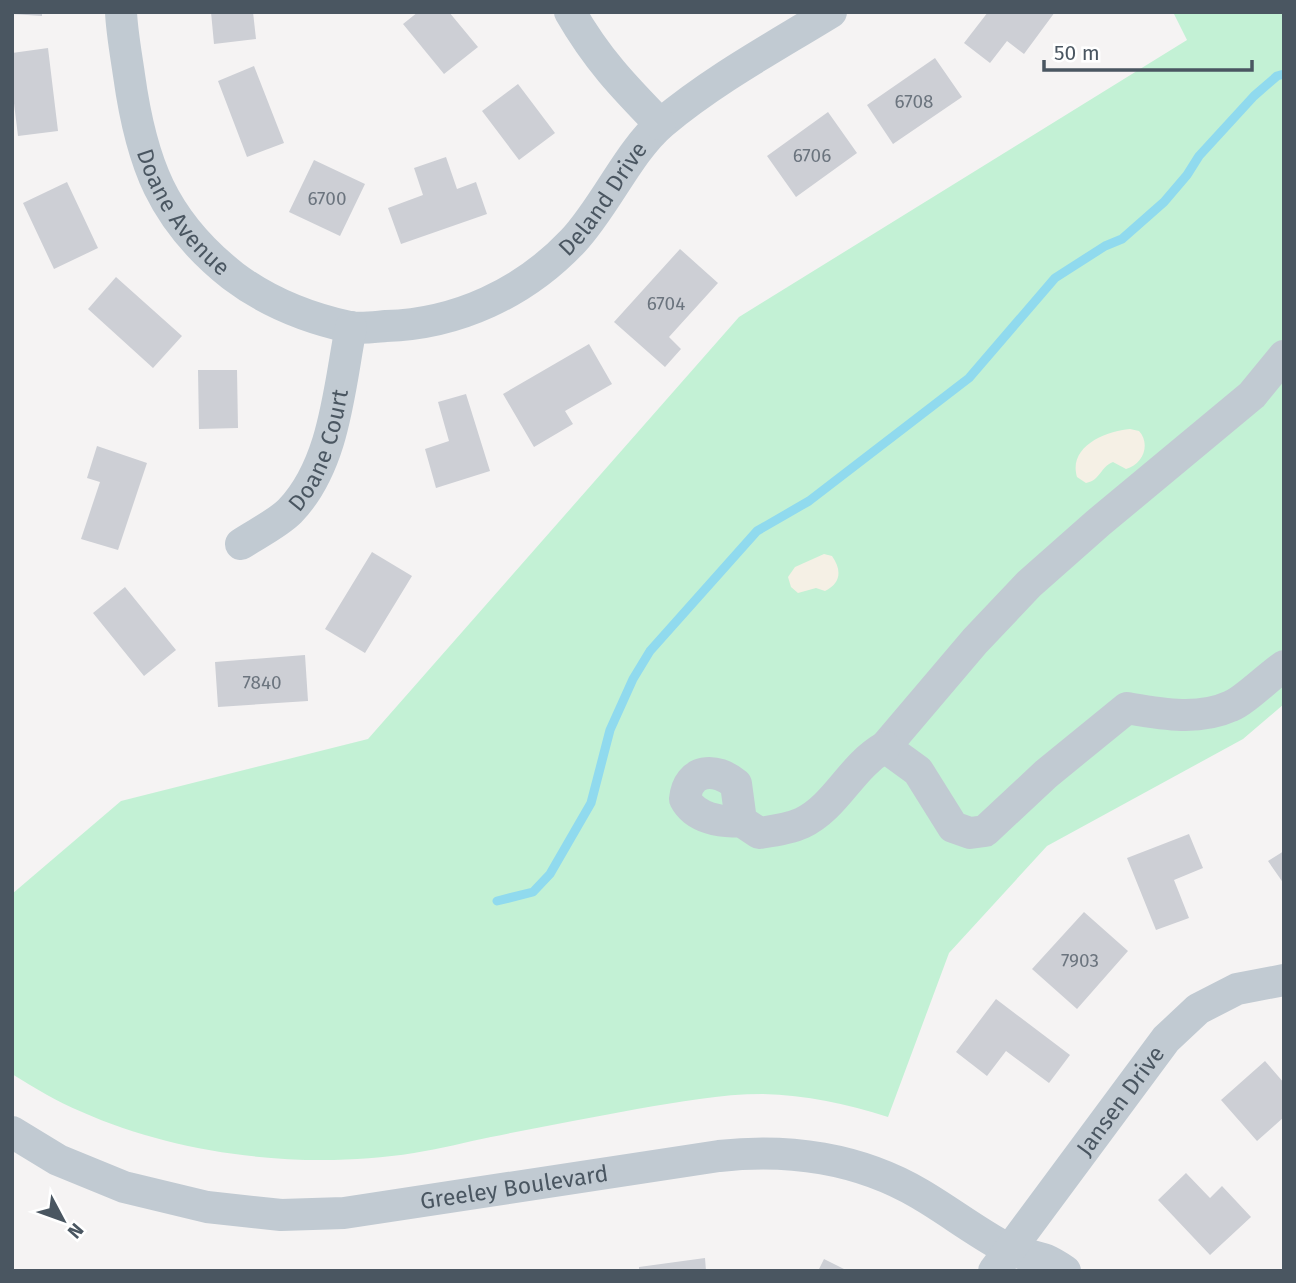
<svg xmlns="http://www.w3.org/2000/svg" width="1296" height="1283" viewBox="0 0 1296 1283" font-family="'Fira Sans',sans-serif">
  <rect width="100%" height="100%" fill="#f5f3f3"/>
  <path fill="#c3f1d5" d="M1173 12H1284V704L1243 739 1047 846 949 953 888 1117C847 1104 806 1095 763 1094 720 1094 679 1102 637 1109 589 1118 540 1127 491 1137 466 1142 440 1149 414 1153 307 1170 181 1156 82 1112 57 1102 35 1088 12 1074V894L121 801 368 739 739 317 1187 40Z"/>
  <path fill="#f5f0e5" d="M1130 429 1139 431C1151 444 1143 465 1126 469L1113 462C1100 467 1101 480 1086 483L1077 477C1068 447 1105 431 1130 429Z
    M824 554 832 556C842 570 841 583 825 591L816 588 798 593 791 587 788 577 795 567Z"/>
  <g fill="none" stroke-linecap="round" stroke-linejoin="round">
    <path stroke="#90daee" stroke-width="9" d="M497 901 533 892 550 874 591 803 610 730 633 679 650 651 757 531 809 501 969 378 1055 278 1105 246 1122 239 1164 202 1187 175 1199 156 1254 96 1277 76 1284 74"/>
  </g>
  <path fill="#cdcfd5" d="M12 12H42V16L12 14Z
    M211 12H253L256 39 214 44Z
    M418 12H449L478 47 444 74 403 24Z
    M988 12H1055L1024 54 1007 41 990 63 964 43Z
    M48 48 58 131 18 136 12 87V53Z
    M935 58 962 97 893 144 867 105Z
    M254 66 284 143 247 157 218 81Z
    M518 84 555 133 519 160 482 111Z
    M828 112 857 153 796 197 767 156Z
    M446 157 457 189 476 182 487 214 401 244 388 208 423 195 414 168Z
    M314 160 365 184 340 236 289 212Z
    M67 182 98 248 54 269 23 203Z
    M680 249 718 283 669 337 681 349 665 367 614 322Z
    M116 277 182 336 153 368 88 309Z
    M589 344 612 384 565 411 573 424 534 447 503 394Z
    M198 370H237L238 428 199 429Z
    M466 394 490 471 436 488 425 449 449 441 438 402Z
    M97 446 147 463 118 550 81 539 100 482 87 478Z
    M372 552 412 576 365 653 325 629Z
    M125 587 176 650 144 676 93 613Z
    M305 655 308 701 218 707 215 662Z
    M1189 834 1203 868 1174 880 1189 918 1156 930 1127 858Z
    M1284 851V884L1268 861Z
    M1084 912 1128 951 1077 1009 1032 969Z
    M996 999 1070 1055 1049 1083 1006 1051 987 1076 956 1052Z
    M1265 1061 1284 1083V1117L1257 1141 1221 1100Z
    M1186 1173 1210 1198 1222 1186 1251 1217 1210 1255 1158 1200Z
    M705 1258 706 1271H639V1267Z
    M824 1259 848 1271H818Z"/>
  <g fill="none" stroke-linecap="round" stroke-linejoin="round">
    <g stroke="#c1cad2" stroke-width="32">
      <path id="s1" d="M121 12C122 33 126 54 129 75 141 162 162 220 233 276 266 301 308 318 349 327 360 329 374 327 386 326 457 324 524 293 573 241 605 207 628 152 662 123 713 80 774 47 831 12"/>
      <path d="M570 12C597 59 623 86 660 124"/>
      <path d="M1284 356 1252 395 1098 523 1029 584 975 641 885 747 918 771 953 827 970 833 985 831 1046 774 1127 708C1162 714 1198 721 1231 706 1244 701 1269 676 1284 666"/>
      <path id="s2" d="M241 544C256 534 277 524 290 511 335 464 339 388 351 327"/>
      <path d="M741 821C721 823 695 818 685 799 688 768 716 767 736 784L741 821 759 833C773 831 789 829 802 823 837 806 851 766 885 747"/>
      <path id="s3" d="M12 1132 58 1160 124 1187 207 1207 281 1215 344 1213 719 1156C788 1148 859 1158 920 1194 949 1211 976 1232 1006 1248 1018 1254 1033 1255 1046 1260 1053 1263 1059 1267 1065 1271"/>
      <path id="s4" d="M994 1271 1166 1039 1198 1009 1237 989 1284 980"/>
    </g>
  </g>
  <g text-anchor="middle" stroke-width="6" stroke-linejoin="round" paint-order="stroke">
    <g font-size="19" fill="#6b747e">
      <text x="914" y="108">6708</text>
      <text x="812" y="162">6706</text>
      <text x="327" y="205">6700</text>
      <text x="666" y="310">6704</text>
      <text x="262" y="689">7840</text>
      <text x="1080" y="967">7903</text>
    </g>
    <g font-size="23" fill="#4a5661" stroke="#fff">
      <text dy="8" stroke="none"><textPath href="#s1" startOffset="724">Deland Drive</textPath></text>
      <text dy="8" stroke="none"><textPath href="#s1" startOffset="214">Doane Avenue</textPath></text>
      <text dy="8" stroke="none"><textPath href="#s2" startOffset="128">Doane Court</textPath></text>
      <text dy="8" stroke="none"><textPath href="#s4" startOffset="212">Jansen Drive</textPath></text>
      <text dy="8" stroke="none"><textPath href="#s3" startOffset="520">Greeley Boulevard</textPath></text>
    </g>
  </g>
  <rect width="1296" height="1283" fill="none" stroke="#4a5661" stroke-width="28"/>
  <g transform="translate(63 1220) rotate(131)" stroke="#ffffff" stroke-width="5" paint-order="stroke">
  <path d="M0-5L12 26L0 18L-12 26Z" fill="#4a5661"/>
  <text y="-10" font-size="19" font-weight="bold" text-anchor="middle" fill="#4a5661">N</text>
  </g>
  <path d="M1044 60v10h208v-10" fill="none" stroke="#4a5661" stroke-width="3.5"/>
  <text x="1054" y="60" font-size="21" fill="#4a5661" stroke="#ffffff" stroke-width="5" paint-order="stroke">50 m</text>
</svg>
